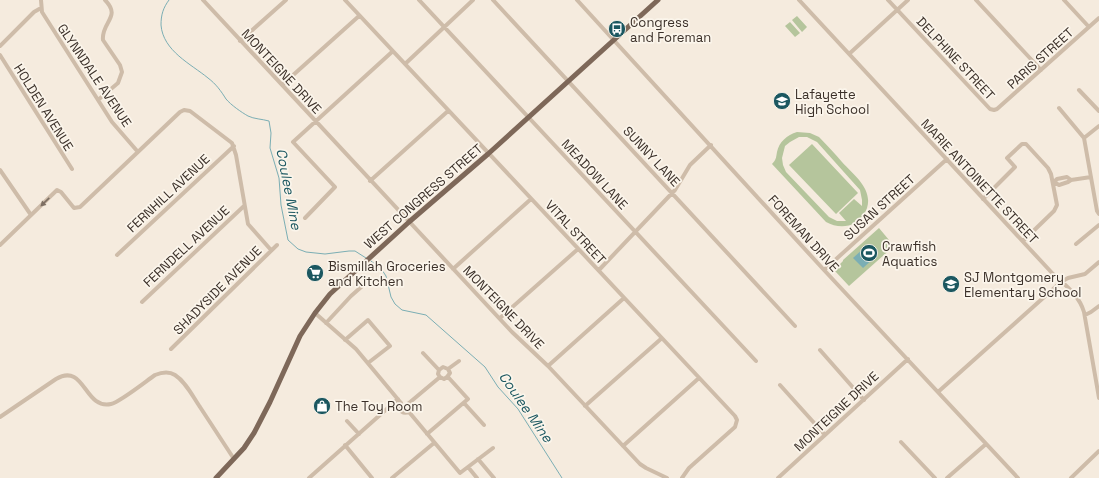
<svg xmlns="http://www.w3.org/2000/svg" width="1099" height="478" viewBox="0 0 1099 478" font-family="'Space Grotesk',sans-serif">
  <rect width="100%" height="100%" fill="#f5ebde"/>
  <path fill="#b5c59c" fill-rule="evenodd" d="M797 16 807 27 802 32 792 20Z
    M790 22 800 33 795 37 785 26Z
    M797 132 810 133 819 137C827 145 835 154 842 162 854 175 873 189 867 208 865 214 860 219 855 223 846 228 835 227 826 222L772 164C776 160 776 158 777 152 779 142 787 135 797 132ZM799 137H807L817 142 860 190 862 200V206L854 199 839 213 846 221H837L829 217 786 172 783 165 782 158 785 146 790 142Z
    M812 144 858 193 836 214 789 165Z
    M879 228 894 246 849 286 834 270 843 261V260Z"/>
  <path fill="#7baeb4" d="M864 248 873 259 863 268 853 258Z"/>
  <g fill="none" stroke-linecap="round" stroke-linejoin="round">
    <path stroke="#7baeb4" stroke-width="1" d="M169 0C163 8 161 15 161 25 163 51 191 64 208 78 216 84 221 91 226 99 231 105 241 112 248 116 254 119 262 119 269 121L271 133 270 148 279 178 281 205 288 240 298 249 306 252 325 254 349 251H355L366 258
      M371 261 382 270 386 276 391 297 395 304 402 310 426 315 485 367 498 387 518 409 562 478"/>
    <path stroke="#cebca9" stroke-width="4" d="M41 0 42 12 112 122 138 152
      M203 0 512 332 548 366 640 464 646 468 667 478
      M345 0 735 416 737 420 735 427 689 468 682 478
      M419 0 756 361
      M493 0 795 326
      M577 0 824 270 1018 478
      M799 0 1053 274C1065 285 1079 295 1084 312L1099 398
      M888 0 990 109 994 110 997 109 1099 18
      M976 0 1041 70
      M1064 0 1089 27
      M240 41 286 0
      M0 46 34 12 41 8
      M849 54 908 0
      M0 55 72 169
      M405 64 473 0
      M282 85 359 16
      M1079 90 1099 111
      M98 100 118 83 122 72 120 65 103 40C101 22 122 17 105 0
      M1059 108 1084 138
      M1099 126 1084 138 1097 211 1099 214
      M0 170 31 215
      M1071 180 1067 177 1057 179 1054 182 1059 185 1068 182 1071 180 1091 177
      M370 181 448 111
      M983 199 1015 167 1007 158 1022 144H1026L1048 168 1051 174 1057 205 1054 211 1023 241
      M305 218 335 187 293 142 393 51
      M1076 244 1099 225
      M0 245 57 190 61 192 74 208 80 207 180 112 184 110 190 111 232 143 236 155 248 224 271 250
      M117 255 234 146
      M453 269 531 199
      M599 270 675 190 690 165 711 145
      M824 270 947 159
      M142 302 244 206
      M315 313 356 349 401 403
      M1085 315 1091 312 1099 306
      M500 318 578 249
      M326 323 351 296 368 281
      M345 340 368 320 390 346 368 363
      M171 349 277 245
      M820 350 864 400
      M423 353 439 370 438 374 440 377
      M548 366 624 298
      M448 369 459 361
      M439 370 443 367 448 369
      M440 377 444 379 447 377 450 373 448 369
      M780 385 825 435
      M938 392 1061 282 1068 278 1085 274 1099 262
      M401 403 400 409C402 414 408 414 411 409L409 403
      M409 403 440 377
      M464 403 484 425
      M585 406 662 338
      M409 412 460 473 493 448
      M0 417 56 379C85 362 84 410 111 404 120 402 145 382 155 375 162 372 169 371 175 375 186 382 193 397 200 407 211 424 223 442 234 459
      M347 421 359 434
      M427 434 468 399 448 377
      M901 442 935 478
      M345 445 372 478
      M623 446 699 378
      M478 459 494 478
      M468 467 477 478
      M309 478 398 399
      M392 478 434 443
      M778 478 908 359
      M947 478 986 444
      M1071 478 1099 451"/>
    <path stroke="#7e6859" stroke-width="5" d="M216 478 244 448 254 433 270 402 300 336 315 313 330 294 409 222 488 154 658 0"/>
  </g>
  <defs><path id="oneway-solid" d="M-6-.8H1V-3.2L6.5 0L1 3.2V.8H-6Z"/></defs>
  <use fill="#7d6f63" href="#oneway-solid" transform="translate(45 202) rotate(136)"/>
  <defs>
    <symbol id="bus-disc" viewBox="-11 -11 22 22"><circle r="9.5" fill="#1b5760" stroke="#fbf5eb"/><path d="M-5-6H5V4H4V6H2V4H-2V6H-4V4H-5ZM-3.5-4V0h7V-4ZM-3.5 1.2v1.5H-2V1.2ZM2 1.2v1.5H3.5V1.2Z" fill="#fff"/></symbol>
    <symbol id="school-disc" viewBox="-11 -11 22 22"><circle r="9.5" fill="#1b5760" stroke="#fbf5eb"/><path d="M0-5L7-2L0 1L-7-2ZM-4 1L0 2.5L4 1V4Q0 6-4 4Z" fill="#fff"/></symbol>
    <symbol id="stadium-disc" viewBox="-11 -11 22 22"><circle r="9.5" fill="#1b5760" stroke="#fbf5eb"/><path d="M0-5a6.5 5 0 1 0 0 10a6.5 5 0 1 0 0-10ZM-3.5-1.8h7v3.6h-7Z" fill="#fff"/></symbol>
    <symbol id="supermarket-disc" viewBox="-11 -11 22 22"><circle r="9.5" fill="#1b5760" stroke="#fbf5eb"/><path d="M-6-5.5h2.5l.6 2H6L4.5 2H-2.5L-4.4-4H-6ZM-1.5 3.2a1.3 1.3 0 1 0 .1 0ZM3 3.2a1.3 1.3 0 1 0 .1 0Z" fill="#fff"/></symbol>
    <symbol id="shop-disc" viewBox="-11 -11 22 22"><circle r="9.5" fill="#1b5760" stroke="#fbf5eb"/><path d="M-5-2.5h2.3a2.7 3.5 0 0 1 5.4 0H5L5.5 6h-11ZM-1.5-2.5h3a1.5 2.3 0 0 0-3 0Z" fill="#fff"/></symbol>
  </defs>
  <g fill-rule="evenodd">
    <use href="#bus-disc" x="607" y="19" width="20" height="20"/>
    <use href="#school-disc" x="772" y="91" width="20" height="20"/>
    <use href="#stadium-disc" x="859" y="243" width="20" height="20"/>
    <use href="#supermarket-disc" x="305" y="263" width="20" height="20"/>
    <use href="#school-disc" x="941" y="274" width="20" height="20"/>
    <use href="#shop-disc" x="312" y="396" width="20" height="20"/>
  </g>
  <g text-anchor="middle" stroke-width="3.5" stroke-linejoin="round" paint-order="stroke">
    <g font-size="13" fill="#3b3029" stroke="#fbf5eb" text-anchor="start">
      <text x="630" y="27">Congress<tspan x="630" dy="15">and Foreman</tspan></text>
      <text x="795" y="99">Lafayette<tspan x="795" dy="15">High School</tspan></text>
      <text x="882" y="251">Crawfish<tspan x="882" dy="15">Aquatics</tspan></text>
      <text x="328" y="271">Bismillah Groceries<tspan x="328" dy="15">and Kitchen</tspan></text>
      <text x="964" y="282">SJ Montgomery<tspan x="964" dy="15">Elementary School</tspan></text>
      <text x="335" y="411">The Toy Room</text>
    </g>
    <g font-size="13" fill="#3b3029" stroke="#fbf5eb">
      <text transform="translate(956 58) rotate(47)" y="5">DELPHINE STREET</text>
      <text transform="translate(1040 58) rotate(-42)" y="5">PARIS STREET</text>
      <text transform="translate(282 71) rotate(47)" y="5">MONTEIGNE DRIVE</text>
      <text transform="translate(95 75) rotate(56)" y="5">GLYNNDALE AVENUE</text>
      <text transform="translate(44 107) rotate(58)" y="5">HOLDEN AVENUE</text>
      <text transform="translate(652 156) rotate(47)" y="5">SUNNY LANE</text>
      <text transform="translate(595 174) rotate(47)" y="5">MEADOW LANE</text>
      <text transform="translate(980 181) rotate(47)" y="5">MARIE ANTOINETTE STREET</text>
      <text transform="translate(168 193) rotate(-43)" y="5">FERNHILL AVENUE</text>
      <text transform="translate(423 196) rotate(-41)" y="5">WEST CONGRESS STREET</text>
      <text transform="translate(879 207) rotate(-42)" y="5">SUSAN STREET</text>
      <text transform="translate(576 232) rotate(47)" y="5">VITAL STREET</text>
      <text transform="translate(804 233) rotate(48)" y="5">FOREMAN DRIVE</text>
      <text transform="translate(186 246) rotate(-43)" y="5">FERNDELL AVENUE</text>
      <text transform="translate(217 290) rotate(-45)" y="5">SHADYSIDE AVENUE</text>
      <text transform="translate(504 307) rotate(46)" y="5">MONTEIGNE DRIVE</text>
      <text transform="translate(836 411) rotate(-43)" y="5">MONTEIGNE DRIVE</text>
    </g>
    <g font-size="14" font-style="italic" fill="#1b5760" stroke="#fbf5eb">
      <text transform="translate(289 189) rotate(79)" y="5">Coulee Mine</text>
      <text transform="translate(526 407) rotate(55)" y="5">Coulee Mine</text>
    </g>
  </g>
</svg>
